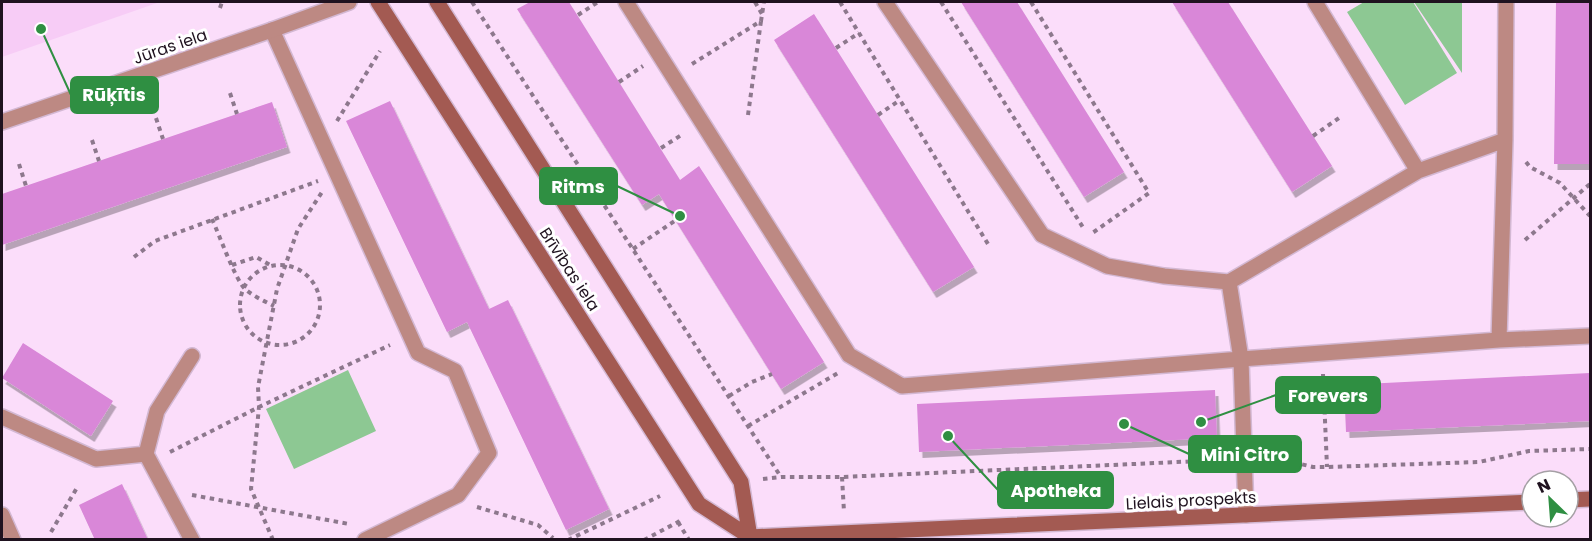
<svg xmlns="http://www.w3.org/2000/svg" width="1592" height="541" viewBox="0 0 1592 541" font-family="Poppins,sans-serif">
  <defs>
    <filter id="shadow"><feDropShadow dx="3.5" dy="6" stdDeviation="0" flood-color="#0004"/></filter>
  </defs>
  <rect width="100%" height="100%" fill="#fbddfa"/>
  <path fill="#f7ccf6" d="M2 2H160L2 57Z"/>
  <path fill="#8dc893" d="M1364 2H1413L1457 73 1405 105 1347 12Z
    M1414 2H1462V73Z
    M348 370 376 431 294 469 266 409Z"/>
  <path fill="#d987d8" filter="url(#shadow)" d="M530 2H569L680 180 699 166 824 362 781 389 659 194 642 205 517 9Z
    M961 2H1017L1124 172 1084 197Z
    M1172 2H1228L1332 166 1292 192Z
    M1556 2H1590V164H1554Z
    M814 14 974 267 933 292 774 40Z
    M390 101 489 309 508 300 609 509 566 530 467 322 447 332 346 121Z
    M272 102 287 147 2 245V194Z
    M23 343 113 401 91 436 2 378Z
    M1590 373V421L1346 432 1344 385Z
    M1215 390 1217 438 919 452 917 404Z
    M122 484 148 540H95L79 505Z"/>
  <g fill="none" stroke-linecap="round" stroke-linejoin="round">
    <defs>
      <path id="minor" d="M626 2 849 355 902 386 1241 359 1246 515
        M885 2 1042 235 1107 266 1164 276 1229 282 1241 359 1499 340 1505 140 1506 2
        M1315 2 1418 171
        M272 30 418 353 455 371 489 453 458 495 365 540
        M1229 282 1418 171 1505 140
        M1499 340 1590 336
        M2 417 96 459 146 454 192 540
        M146 454 157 411 192 356
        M2 515 13 540"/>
      <path id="tertiary" d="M2 122 272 30 349 2"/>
      <path id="secondary" d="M378 2 699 504 750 537
        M437 2 741 482 750 537
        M1568 500 1590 499
        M745 540 750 537 1532 502"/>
    </defs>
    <use href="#minor" stroke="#d3b8d3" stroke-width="18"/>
    <use href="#tertiary" stroke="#d3b8d3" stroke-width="18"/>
    <use href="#secondary" stroke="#d3b8d3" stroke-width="18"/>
    <path stroke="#8d788d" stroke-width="4" stroke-dasharray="4.5 4.5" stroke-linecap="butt" d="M472 2 781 477
      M755 2 762 14
      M840 2 988 244
      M941 2 1084 229
      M1031 2 1149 193 1091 234
      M220 8 222 2
      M578 15 598 2
      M836 48 859 33
      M692 64 761 21 764 2
      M619 82 643 66
      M230 93 237 114
      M748 115 761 21
      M878 115 900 100
      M156 118 163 139
      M337 121 380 51
      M1313 136 1339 118
      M92 140 99 161
      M661 148 683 134
      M1526 162 1530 167 1560 183 1590 216
      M19 164 26 186
      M212 219C219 234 235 279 245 289 253 296 264 301 274 306
      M1525 240 1590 184
      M633 249 676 220
      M134 257 155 241 318 181
      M240 305a40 40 0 1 1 80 0a40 40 0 1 1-80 0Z
      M232 265 256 257 270 265
      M1323 374 1327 467
      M729 396 752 382 772 374
      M748 426 838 373
      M170 452 259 407 390 345
      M1267 457H1272L1313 467H1327L1479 462 1529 451 1590 449
      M842 477 844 512
      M763 479 781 477H842L1223 460
      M192 495 349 524
      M477 507 538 525 553 538
      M678 522 689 540
      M51 532 78 486
      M273 540 251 489 259 407 258 387 277 289 298 229 322 192
      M568 540 660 496
      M644 540 678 522 683 518"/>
    <use href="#minor" stroke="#bd8983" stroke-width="15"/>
    <use href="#tertiary" stroke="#bd8983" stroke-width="15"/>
    <use href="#secondary" stroke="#a35a52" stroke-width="15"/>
  </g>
  <g text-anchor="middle" stroke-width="6" stroke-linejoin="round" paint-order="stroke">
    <g font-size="16" fill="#1f121f" stroke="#fff">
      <text transform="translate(170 46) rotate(-19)" y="6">Jūras iela</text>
      <text transform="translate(570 269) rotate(57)" y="6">Brīvības iela</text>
      <text transform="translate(1191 500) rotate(-3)" y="6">Lielais prospekts</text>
    </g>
  </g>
  <path fill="none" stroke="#2f8f42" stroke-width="2" d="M41 29L71 95M680 216L617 186M1201 422L1276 395M1124 424L1189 454M948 436L998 490"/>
  <g fill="#2f8f42" stroke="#fff" stroke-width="2">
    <circle cx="41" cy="29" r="6"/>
    <circle cx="680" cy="216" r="6"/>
    <circle cx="1201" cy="422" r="6"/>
    <circle cx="1124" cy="424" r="6"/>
    <circle cx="948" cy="436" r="6"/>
  </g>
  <g fill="#2f8f42" stroke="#2f8f42" stroke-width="2">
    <rect x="71" y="77" width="87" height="36" rx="6"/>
    <rect x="540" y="168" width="77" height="36" rx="6"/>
    <rect x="1276" y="377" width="104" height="36" rx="6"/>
    <rect x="1189" y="436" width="112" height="36" rx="6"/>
    <rect x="998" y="472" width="115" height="36" rx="6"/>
  </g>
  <g font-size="18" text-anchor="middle" font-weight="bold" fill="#fff">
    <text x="114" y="101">Rūķītis</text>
    <text x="578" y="193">Ritms</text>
    <text x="1328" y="402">Forevers</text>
    <text x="1245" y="461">Mini Citro</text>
    <text x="1056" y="497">Apotheka</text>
  </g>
  <rect width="1592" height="541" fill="none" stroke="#1f121f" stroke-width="6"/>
  <g transform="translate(1550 499) rotate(335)"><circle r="28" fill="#ffffff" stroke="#a5a0a5" stroke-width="1.5"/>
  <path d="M0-4.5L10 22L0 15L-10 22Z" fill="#2f8f42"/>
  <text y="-9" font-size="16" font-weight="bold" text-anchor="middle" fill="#1f121f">N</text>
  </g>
</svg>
